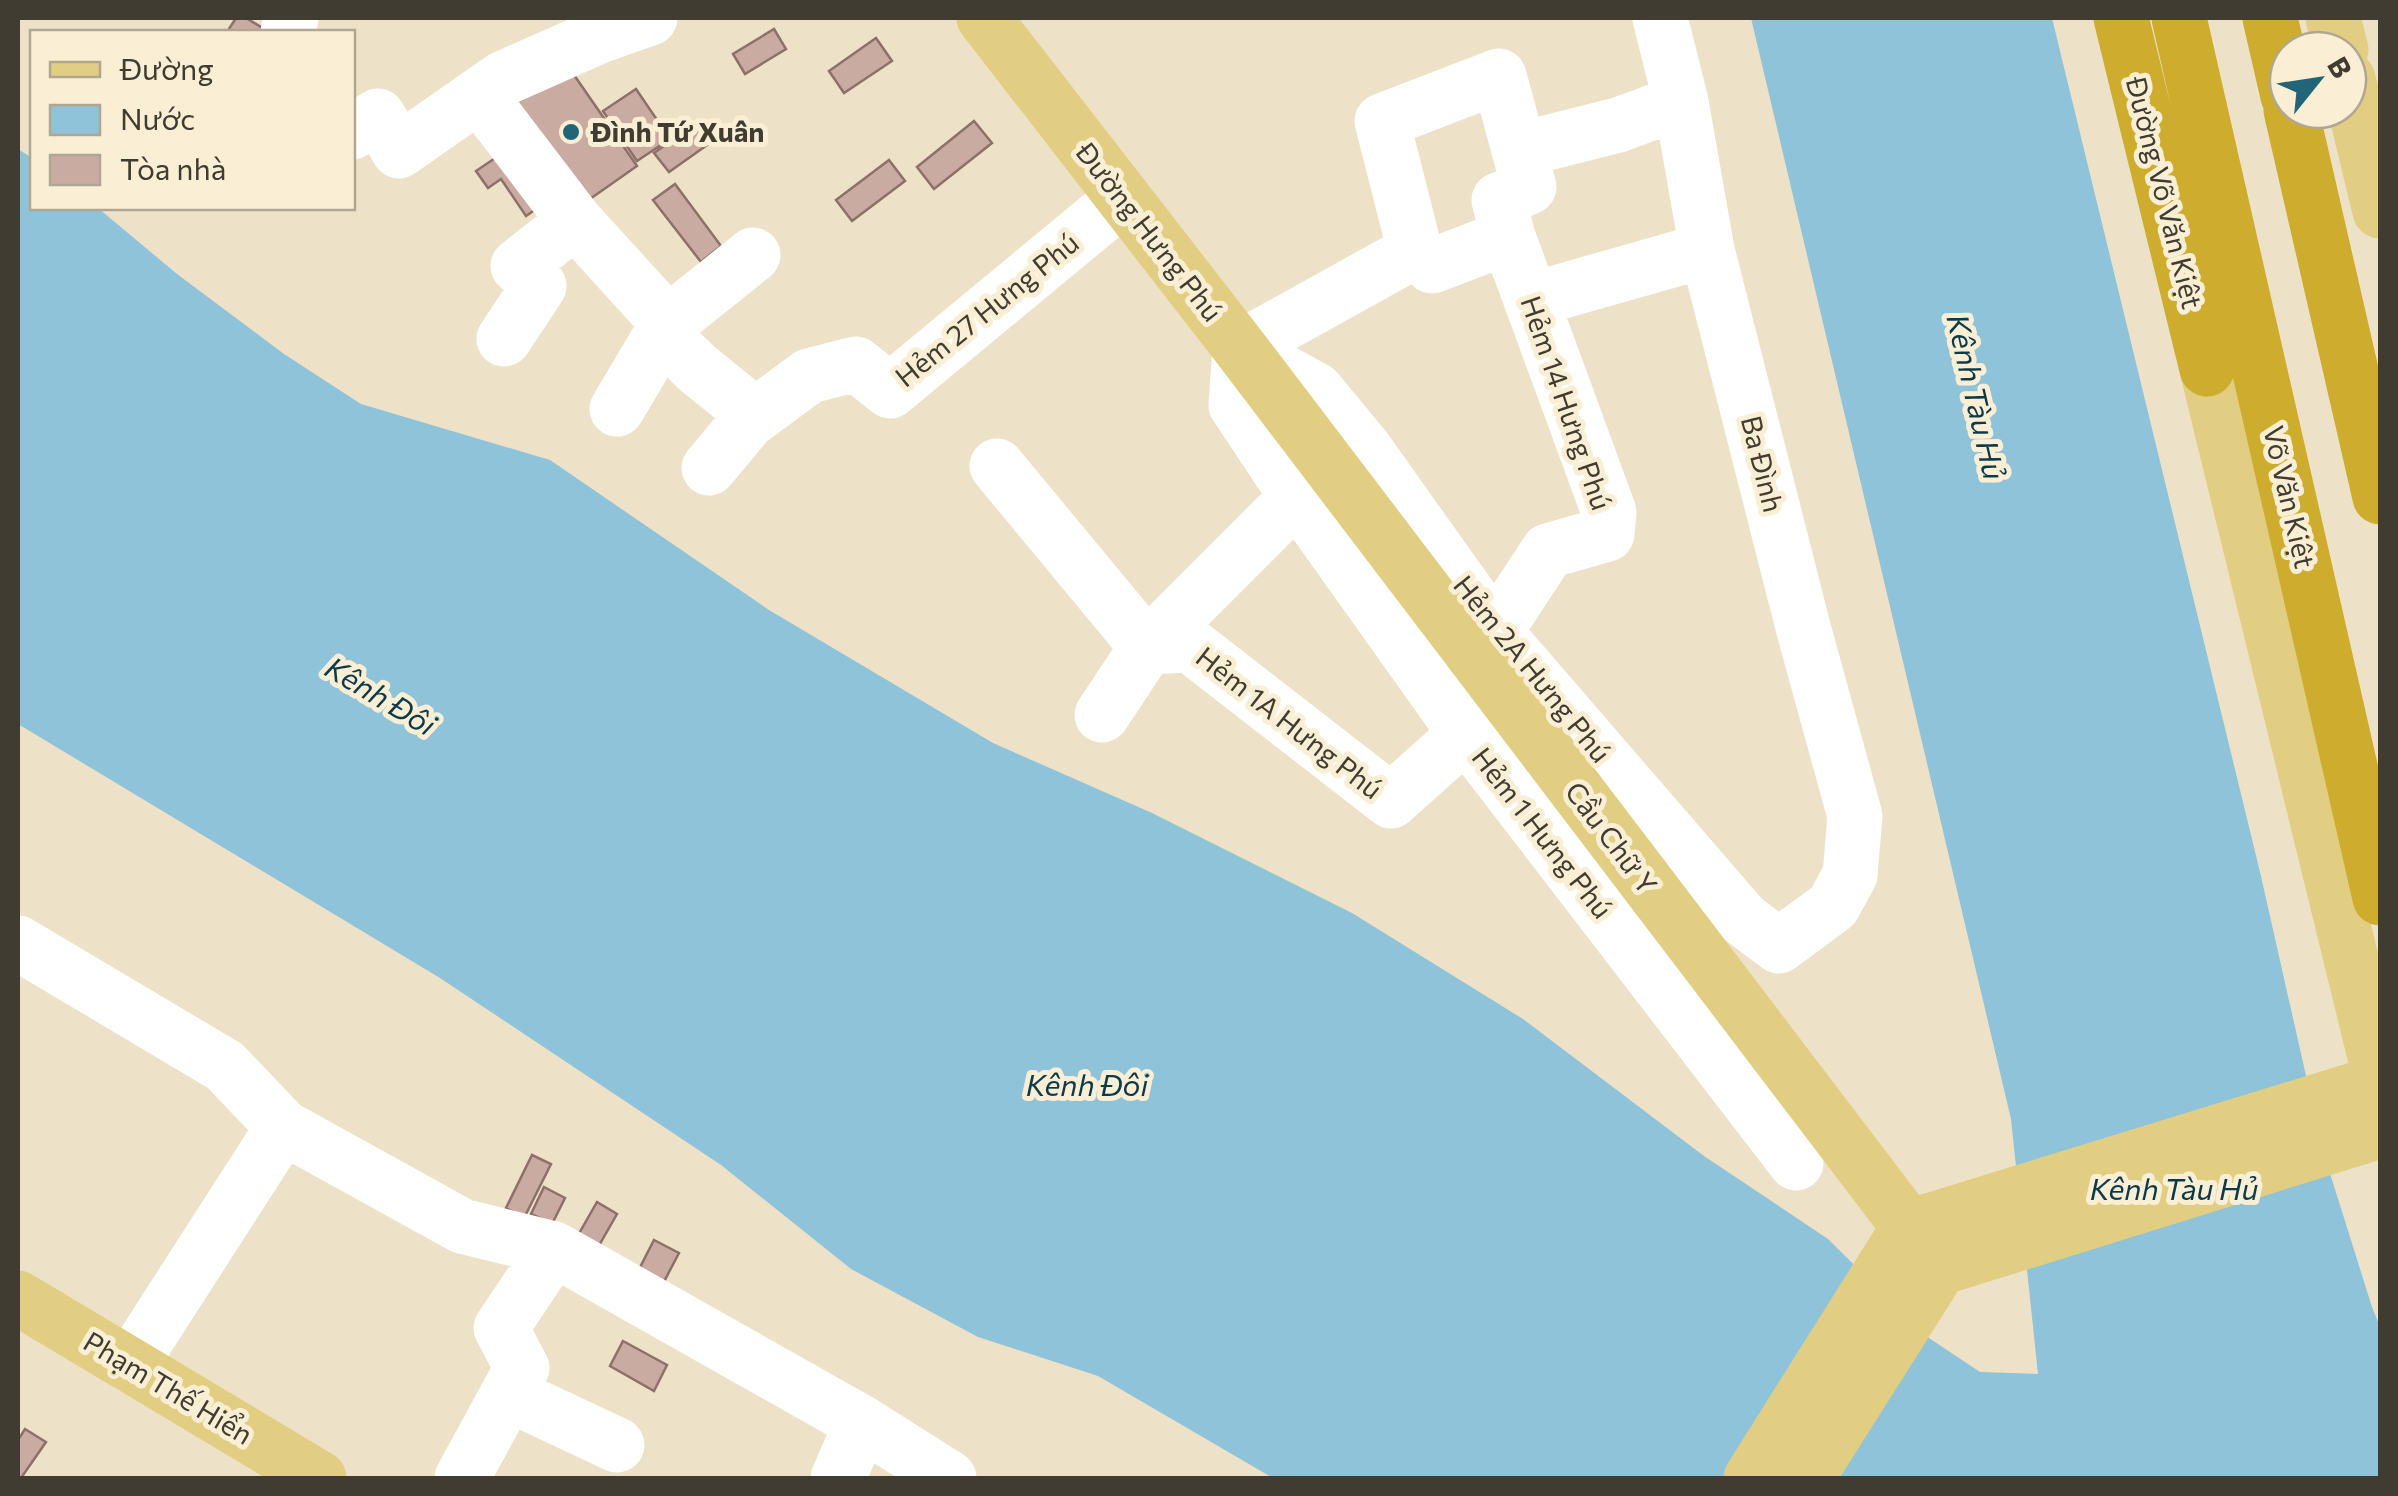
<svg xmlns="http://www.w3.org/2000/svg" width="2398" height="1496" viewBox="0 0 2398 1496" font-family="Commissioner,sans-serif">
  <rect width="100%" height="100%" fill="#ede2c7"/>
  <path fill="#8fc3d9" d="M1751 18H2052L2260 872 2323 1151 2372 1307 2380 1327V1478H1273L1098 1376 978 1337 851 1269 721 1165 440 978 18 724V149L32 158V208H98L177 274 284 354 361 404 550 460 769 610 993 743 1152 813 1352 913 1523 1019 1704 1156 1828 1239 1926 1336 1980 1372 2038 1374 2011 1119Z"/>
  <path fill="#c9aba2" stroke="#8d7069" stroke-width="2.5" d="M236 18H246L266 30 264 32H227Z
    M774 29 786 49 745 74 733 54Z
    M876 38 892 61 844 93 829 71Z
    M563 59 637 166 580 206 506 98Z
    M636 89 670 139 637 161 603 111Z
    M974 121 992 143 934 189 917 167Z
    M696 123 710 143 669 172 654 153Z
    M510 148 536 209 526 216 501 179 488 188 476 171Z
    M889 160 905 181 852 221 836 200Z
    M675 184 721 246 701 262 653 200Z
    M532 1155 551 1164 524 1218 506 1208Z
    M544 1187 565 1198 552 1224 531 1214Z
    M597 1202 617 1214 597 1249 577 1237Z
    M654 1240 679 1253 657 1295 632 1283Z
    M623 1341 667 1365 654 1391 610 1366Z
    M25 1429 46 1442 21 1478H18V1440Z"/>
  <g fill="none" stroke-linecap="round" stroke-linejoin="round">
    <path stroke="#fff" stroke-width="55" d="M288 32 291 18
      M479 95 575 221 668 323
      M352 132 378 116 399 151 502 79 599 36 650 18
      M1519 150 1618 125 1681 102
      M1531 300 1707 250
      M661 333 698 369 755 415
      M504 339 539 286 518 266 575 221
      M1240 348 1316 390 1364 448 1495 632 1743 919 1779 946 1833 906 1850 875 1855 816 1803 627 1707 250 1681 102 1660 18
      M1240 348 1236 405 1297 497 1466 734 1796 1163
      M1240 348 1415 251
      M617 409 668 323 753 255
      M997 466 1147 647 1190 645 1391 801 1466 734
      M709 468 748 421 809 376 856 364 890 391 1122 199
      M1495 632 1548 551 1607 534 1609 512 1508 237 1499 200 1529 187 1499 76 1382 121 1415 251 1432 266 1508 237
      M1102 715 1147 647 1297 497
      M18 943 225 1066 283 1127 462 1226 554 1249 862 1423 949 1478
      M130 1365 283 1127
      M508 1394 617 1445
      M462 1478 522 1368 501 1328 554 1249
      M838 1478 862 1423"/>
    <path stroke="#e2ce82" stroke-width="55" d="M984 18 1240 348 1940 1268
      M2333 18 2341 50
      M2348 79 2380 211
      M2207 369 2380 1077
      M18 1298 319 1478
      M1751 1478 1909 1227 2380 1082
      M1807 1478 1940 1268 2380 1131"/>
    <path stroke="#cead2e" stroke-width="55" d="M2121 18 2207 369
      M2179 18 2380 898
      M2270 18 2288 96
      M2291 110 2380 497"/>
  </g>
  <circle fill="#236578" stroke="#faefd4" stroke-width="4" cx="571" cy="132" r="10"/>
  <g text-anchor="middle" stroke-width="10" stroke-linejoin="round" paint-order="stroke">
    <g font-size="28" font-weight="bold" fill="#403c31" stroke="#faefd4" text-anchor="start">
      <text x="591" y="142">Đình Tứ Xuân</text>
    </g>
    <g font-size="28" fill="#403c31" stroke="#faefd4">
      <text transform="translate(2164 193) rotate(76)" y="10">Đường Võ Văn Kiệt</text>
      <text transform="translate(1149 232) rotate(52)" y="10">Đường Hưng Phú</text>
      <text transform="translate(987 310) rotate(-39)" y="10">Hẻm 27 Hưng Phú</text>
      <text transform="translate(1566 403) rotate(71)" y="10">Hẻm 14 Hưng Phú</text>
      <text transform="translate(1762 464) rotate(76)" y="10">Ba Đình</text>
      <text transform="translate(2289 497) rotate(77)" y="10">Võ Văn Kiệt</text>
      <text transform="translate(1532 669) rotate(51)" y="10">Hẻm 2A Hưng Phú</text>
      <text transform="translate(1289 723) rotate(38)" y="10">Hẻm 1A Hưng Phú</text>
      <text transform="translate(1542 833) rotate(52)" y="10">Hẻm 1 Hưng Phú</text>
      <text transform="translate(1611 838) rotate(53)" y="10">Cầu Chữ Y</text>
      <text transform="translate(168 1388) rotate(31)" y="10">Phạm Thế Hiển</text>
    </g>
    <g font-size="30" font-style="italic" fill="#0c3a4b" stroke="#faefd4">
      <text transform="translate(1975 397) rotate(77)" y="10">Kênh Tàu Hủ</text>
      <text transform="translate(380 697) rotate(31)" y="10">Kênh Đôi</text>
      <text x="1087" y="1096">Kênh Đôi</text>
      <text x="2174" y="1200">Kênh Tàu Hủ</text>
    </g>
  </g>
  <rect width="2398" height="1496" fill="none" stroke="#403c31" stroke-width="40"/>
  <rect x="30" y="30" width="325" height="180" fill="#faefd4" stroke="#b0a793" stroke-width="2.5"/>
  <rect x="50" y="62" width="50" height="15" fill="#e2ce82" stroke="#b0a793" stroke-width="2.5"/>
  <text x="120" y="80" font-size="30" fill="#403c31">Đường</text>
  <rect x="50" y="105" width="50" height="30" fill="#8fc3d9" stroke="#b0a793" stroke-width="2.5"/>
  <text x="120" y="130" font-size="30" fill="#403c31">Nước</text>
  <rect x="50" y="155" width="50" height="30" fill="#c9aba2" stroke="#b0a793" stroke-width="2.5"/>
  <text x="120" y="180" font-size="30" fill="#403c31">Tòa nhà</text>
  <g transform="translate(2318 80) rotate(60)"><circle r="48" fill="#faefd4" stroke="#b0a793" stroke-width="2.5"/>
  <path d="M0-8L18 38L0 25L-18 38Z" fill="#236578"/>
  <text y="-15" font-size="28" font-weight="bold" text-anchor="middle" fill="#403c31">B</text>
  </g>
</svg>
